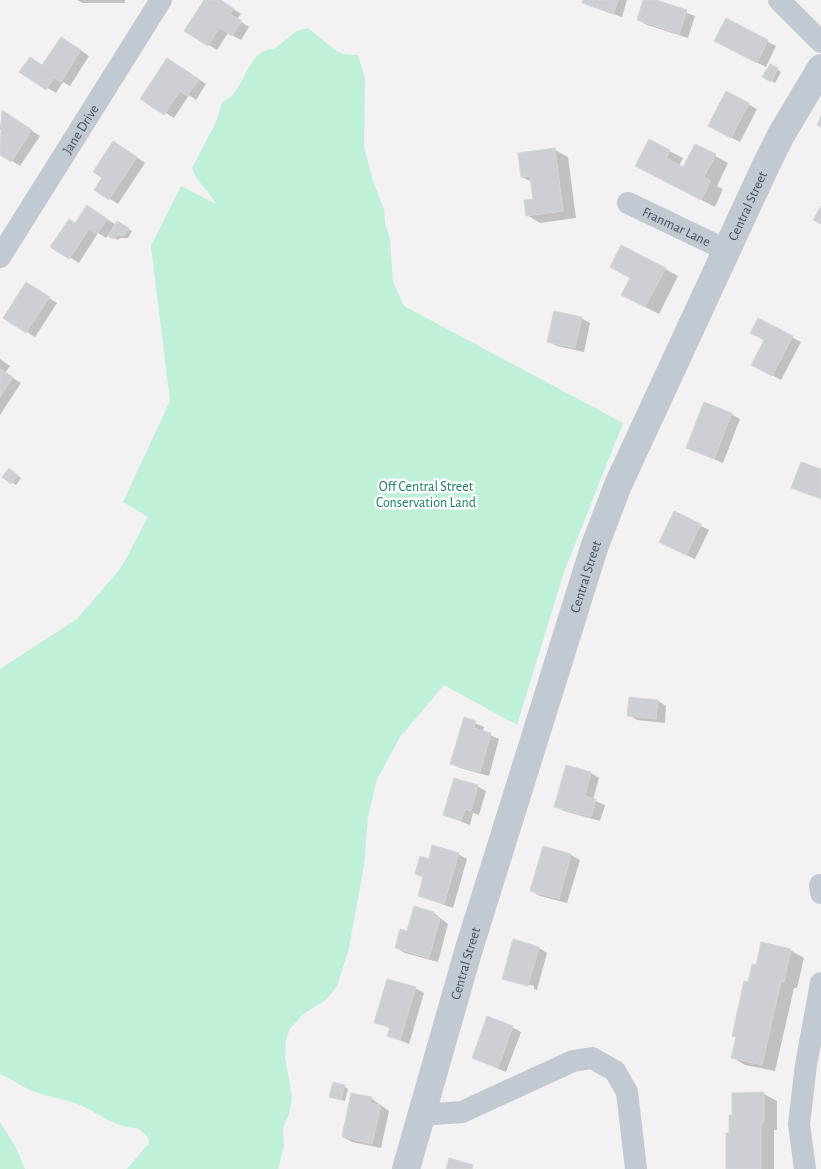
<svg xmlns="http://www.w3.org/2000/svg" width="821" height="1169" viewBox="0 0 821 1169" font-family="'Alegreya Sans',sans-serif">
  <rect width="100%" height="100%" fill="#f3f1f1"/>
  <path fill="#bff0d8" d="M308 28 335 50 343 54 358 55 365 79 364 147 373 181 384 209 385 223 390 240 393 282 404 306 623 423 564 572 517 725 444 685 400 737 377 779 368 817 364 865 349 948 337 986 327 999 302 1015 290 1029 286 1039 285 1057 292 1098 289 1114 283 1128 284 1146 278 1169H127L149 1143 148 1137 138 1128C116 1128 102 1115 82 1106 67 1099 53 1098 38 1093 24 1089 13 1079 0 1074V669L77 619 121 568 148 517 123 502 170 401 151 246 181 186 216 204C209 190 197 183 192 168L216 122 222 102C225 100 229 98 232 96 244 83 252 47 274 49L297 31Z
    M0 1122 15 1146 25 1169H0Z"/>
  <path fill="#0003" d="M77 0H125V3H83Z
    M205 0H220L241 14 237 19 249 27 241 40 228 33 217 50 209 45Z
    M585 0H627L622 17 592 7 584 3Z
    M644 0H652L695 16 688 38 647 25 638 20Z
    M726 20 776 46 766 67 724 46Z
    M70 43 89 56 70 86 63 82 56 93 21 72 43 66Z
    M176 64 206 84 196 100 189 95 174 118 142 98Z
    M770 65 781 72 775 83 764 76Z
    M748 104 757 109 740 142 718 131Z
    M2 112 40 136 20 166 0 153V138L4 132 0 129Z
    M650 141 683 158 679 166 684 169 696 145 728 163 717 186 723 189 715 207 650 173Z
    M122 147 145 163 118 204 96 190Z
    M555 150 568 157 576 218 540 223 527 215 534 200 532 182 522 177Z
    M95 211 116 225 118 223 132 231 128 238H120L118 240 108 235 106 238 98 233 79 263 52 246Z
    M665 269 678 276 659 314 636 302 632 278Z
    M35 289 57 303 35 337 27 332Z
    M581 318 590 323 584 352 557 346 548 341Z
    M758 320 801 342 781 380 761 369 765 340Z
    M0 359 10 366 5 373 21 383 0 415Z
    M731 414 740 419 723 463 688 448Z
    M13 472 21 478 16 485 4 477Z
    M675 513 709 530 695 559 669 547Z
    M658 701 666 706 665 723 637 720 629 715Z
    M465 719 484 727 483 732 499 739 489 776 460 768 452 763Z
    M567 767 591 773 599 778 593 800 605 805 600 821 564 811 555 806Z
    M477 786 486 791 479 815 473 813 470 825 444 815Z
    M544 848 571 855 580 860 567 903 540 896 531 891Z
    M458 854 467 859 453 908 419 896 424 878 417 874 429 861Z
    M434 913 448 924 438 962 405 953 396 948 408 932Z
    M539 948 547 953 537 990 512 983 534 989V986L511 980V982L504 978Z
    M790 950 804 958 797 988H794L775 1071 745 1065 732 1057 737 1037 734 1036 749 984 756 966Z
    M415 988 424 993 409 1044 389 1036 391 1029 376 1022Z
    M512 1027 521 1032 506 1072 473 1058Z
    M344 1086 348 1089 345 1101 335 1098Z
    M764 1094 777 1101V1130H774V1169H727L730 1135Z
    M371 1098 389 1111 381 1148 352 1142 343 1137Z"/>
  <path fill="#cdcfd5" stroke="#d5d6dc" d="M204 0H221L233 8 230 14 242 21 232 36 219 28 208 46 184 31Z
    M583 0H618L614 13 582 3Z
    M643 0H656L687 10 679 34 637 20Z
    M726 18 768 40 757 63 714 41Z
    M61 37 81 50 61 82 54 78 46 90 19 72 30 57 42 65Z
    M167 58 199 79 187 96 180 91 164 115 140 99Z
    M770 64 778 68 771 82 762 77Z
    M726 91 749 103 731 138 708 126Z
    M2 110 32 130 11 162 0 155Z
    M821 116V127L817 125Z
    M649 139 670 150 666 158 683 167 695 144 716 154 704 177 711 181 701 200 635 166Z
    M113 141 137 157 109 200 94 190 102 178 93 172Z
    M555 148 563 211 526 216 524 200 533 199 530 176 521 177 518 153Z
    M87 205 107 219 97 234 89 229 69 259 50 247 69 219 75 223Z
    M821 206V224L813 220Z
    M117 221 129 228 124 236 118 235 113 239 108 236Z
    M621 245 666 268 645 307 621 295 630 278 610 267Z
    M26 282 50 297 26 333 3 318Z
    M554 311 582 317 575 348 547 342Z
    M758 318 793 336 772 376 751 365 764 340 750 333Z
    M0 369 13 377 0 397Z
    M704 402 732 413 714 459 686 448Z
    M801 462 821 469V499L791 488Z
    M9 468 18 475 11 484 2 477Z
    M674 511 701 524 686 555 659 542Z
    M629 697 658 700 656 719 627 716Z
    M464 717 476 721 474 728 491 733 480 772 450 764Z
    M566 765 591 772 585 796 596 799 591 817 554 807Z
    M454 778 478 785 471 811 465 809 461 821 443 815Z
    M432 845 459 853 444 904 418 896 423 877 415 874 420 856 429 859Z
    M543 846 571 854 559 899 530 891Z
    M414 906 434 912 433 916 440 918 429 958 395 948 400 929 407 931Z
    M513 939 539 947 528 986 502 979Z
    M761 942 791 949 784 982 781 981 762 1065 731 1058 736 1037 732 1036 744 981 748 982 752 964 756 965Z
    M387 979 416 987 400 1040 387 1036 390 1027 374 1023Z
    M487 1016 513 1026 498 1068 472 1058Z
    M333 1082 345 1085 341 1100 329 1097Z
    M764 1092V1123H761V1169H726V1133H729V1115H732V1093Z
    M351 1093 372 1097 370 1103 381 1105 372 1144 342 1137Z
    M449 1158 473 1165 472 1169H446Z"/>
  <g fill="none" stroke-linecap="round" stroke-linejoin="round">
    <g stroke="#c1c9d2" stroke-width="22">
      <path d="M779 0 821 42"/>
      <path id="s1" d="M628 203 726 250"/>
      <path id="s2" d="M0 257 161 0"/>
      <path d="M820 885 821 893"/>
      <path d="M421 1115 462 1112 573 1061 592 1058 615 1071 627 1092 636 1169"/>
      <path d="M805 1169 799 1124 806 1065 821 983"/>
    </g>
    <path stroke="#c1c9d2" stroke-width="28" id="s3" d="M406 1169 468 952 594 548 618 485 767 163 781 135 821 68"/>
  </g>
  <g text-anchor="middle" stroke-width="5" stroke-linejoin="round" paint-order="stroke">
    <g font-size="14" fill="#48515e" stroke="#fff">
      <text dy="5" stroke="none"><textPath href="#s2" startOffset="151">Jane Drive</textPath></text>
      <text dy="5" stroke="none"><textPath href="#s3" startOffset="1024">Central Street</textPath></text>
      <text dy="5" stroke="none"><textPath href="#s1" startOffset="54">Franmar Lane</textPath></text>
      <text dy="5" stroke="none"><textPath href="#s3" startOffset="619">Central Street</textPath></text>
      <text dy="5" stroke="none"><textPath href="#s3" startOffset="214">Central Street</textPath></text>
    </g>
    <g font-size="14" fill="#16825a" stroke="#fff">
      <text x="426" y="491">Off Central Street<tspan x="426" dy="16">Conservation Land</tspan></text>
    </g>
  </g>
</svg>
